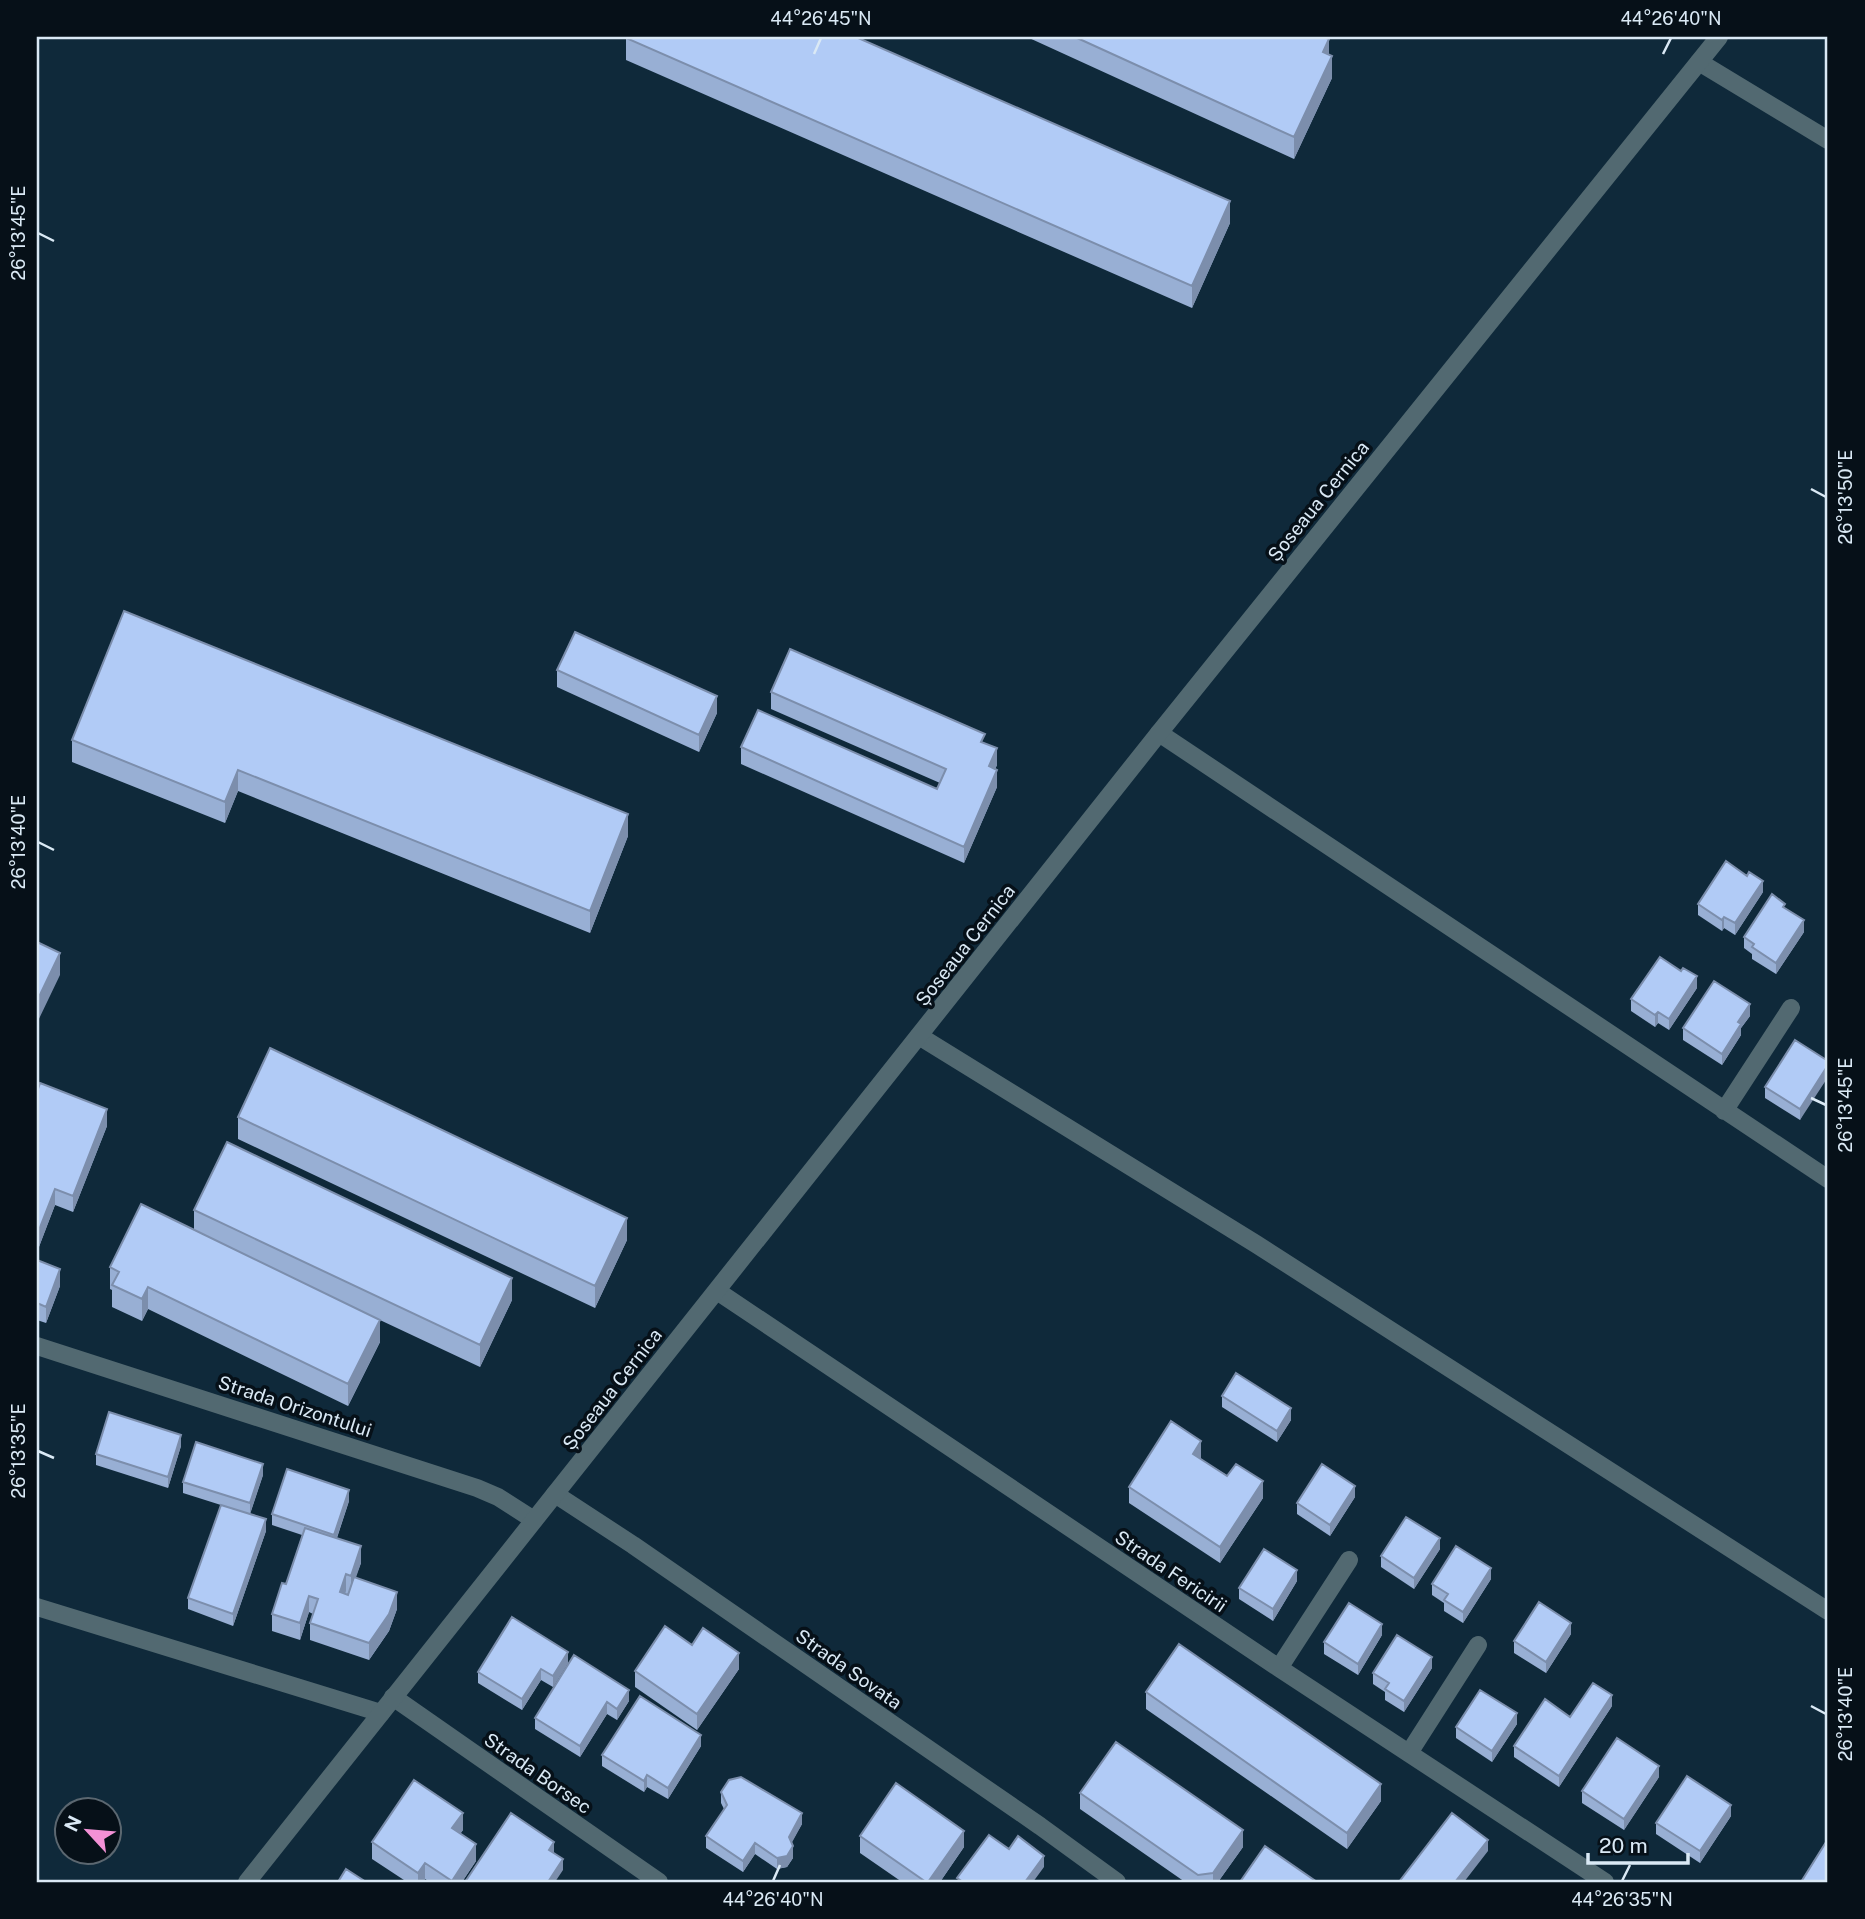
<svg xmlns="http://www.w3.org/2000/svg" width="1865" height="1919" viewBox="0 0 1865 1919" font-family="'Public Sans',sans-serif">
  <rect width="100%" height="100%" fill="#0f293a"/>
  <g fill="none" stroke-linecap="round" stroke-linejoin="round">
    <path stroke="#526971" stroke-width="18" d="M1699 62 1828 140
      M1159 733 1828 1179
      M919 1036 1256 1244 1828 1611
      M1724 1111 1791 1008
      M717 1291 1279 1668 1605 1882
      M37 1346 477 1488 498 1497 534 1520
      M555 1494 633 1545 1040 1826 1117 1882
      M37 1607 381 1713
      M1279 1668 1349 1560
      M393 1697 659 1882
      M1409 1753 1478 1645"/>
    <path stroke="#526971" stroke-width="18" d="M247 1882 1159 733 1719 37"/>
  </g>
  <path fill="#98afd4" d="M1027 37H1324L1332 78 1294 159Z
    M626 38 1230 223 1192 308 626 60Z
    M557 670 717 713 699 752 557 687Z
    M771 692 985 743 997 765 995 769 997 787 964 863 741 764V747L937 789 940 783 771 709Z
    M72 740 628 836 590 933 238 791 225 823 72 762Z
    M1763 892 1735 935 1724 928 1722 931 1698 915V904Z
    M1785 908 1804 932 1776 974 1752 959V954L1744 948V937Z
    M1697 988 1669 1030 1658 1023 1655 1027 1631 1011V999Z
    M1828 988V1007L1825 1005V993Z
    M1750 1016 1741 1028V1035L1722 1065 1683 1040V1028Z
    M1828 1061 1800 1120 1765 1098V1087Z
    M37 1092 107 1126 73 1212 55 1205 37 1252Z
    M238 1117 627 1240 595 1308 238 1139Z
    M194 1210 512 1300 480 1367 365 1313 380 1342 348 1406 148 1309 142 1321 112 1307V1290L110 1289V1267L194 1230Z
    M37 1260 60 1286 46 1323 37 1320Z
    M1222 1396 1291 1420 1277 1442 1222 1407Z
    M181 1446 168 1488 96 1465V1454Z
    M1201 1457V1459L1263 1498 1220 1563 1129 1503V1487Z
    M263 1475 250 1514 266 1531 233 1626 188 1609V1598L243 1512 183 1493V1482Z
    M1355 1497 1330 1536 1297 1514V1503Z
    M349 1501 337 1538 361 1563 355 1578 397 1609 389 1631 369 1660 310 1640V1623L313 1614 309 1612 300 1640 272 1631V1614L286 1584 302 1535 272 1525V1514Z
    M1440 1549 1414 1589 1381 1567V1556Z
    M1491 1579 1463 1623 1444 1611V1603L1432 1595V1584Z
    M1297 1581 1273 1621 1239 1599V1588Z
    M1571 1634 1546 1673 1514 1653V1641Z
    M1382 1635 1358 1675 1324 1654V1642Z
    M692 1645 739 1669 697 1730 635 1687V1671Z
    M574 1655 629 1701 617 1720 607 1714 580 1757 535 1729V1718Z
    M568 1663 553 1687 541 1680 522 1710 478 1683V1672Z
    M1432 1668 1404 1712 1385 1700V1692L1373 1684V1673Z
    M1146 1692 1381 1801 1347 1849 1146 1709Z
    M1612 1706 1559 1787 1514 1757V1746L1570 1717Z
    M1517 1724 1492 1762 1456 1738V1727Z
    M701 1746 668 1799 647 1787 644 1792 602 1766V1755Z
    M1659 1777 1624 1830 1582 1803V1791Z
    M721 1792 802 1824 791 1843 793 1858 787 1867 777 1869 755 1854 743 1872 706 1848V1836L724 1809 721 1803Z
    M1080 1793 1243 1847 1218 1882H1185L1080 1809Z
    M1731 1816 1700 1863 1656 1834V1823Z
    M463 1830 460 1834 476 1861 462 1882H430L425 1879 423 1882H407L372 1859V1842Z
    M860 1836 964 1847 940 1882H902L860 1853Z"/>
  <path fill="#7c8eac" d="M1329 39V61L1323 52Z
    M1332 56V78L1294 159V137Z
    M1230 201V223L1192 308V286Z
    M717 696V713L699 752V735Z
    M997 748V765L989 783V766Z
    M238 770V791L225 823V802Z
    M997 770V787L964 863V847Z
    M628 814V836L590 933V911Z
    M1763 881V892L1735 935V923Z
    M1724 917V928L1722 931V920Z
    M1804 920V932L1776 974V963Z
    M60 953V975L37 1023V1001Z
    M1697 976V988L1669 1030V1019Z
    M1750 1004V1016L1741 1028V1035L1722 1065V1054L1738 1022Z
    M1658 1012V1023L1655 1027V1015Z
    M1828 1065V1077L1800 1120V1109Z
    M107 1109V1126L73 1212V1196Z
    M55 1189V1205L37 1252V1235Z
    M627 1218V1240L595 1308V1286Z
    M60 1269V1286L46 1323V1307Z
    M512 1278V1300L480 1367V1345Z
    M148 1287V1309L142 1321V1299Z
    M380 1320V1342L348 1406V1384Z
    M1291 1408V1420L1277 1442V1431Z
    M181 1435V1446L168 1488V1477Z
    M1201 1441V1457L1193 1470V1454Z
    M263 1464V1475L250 1514V1503Z
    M1263 1481V1498L1220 1563V1547Z
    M1355 1486V1497L1330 1536V1525Z
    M349 1490V1501L334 1546V1535Z
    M266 1519V1531L233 1626V1614Z
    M1440 1538V1549L1414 1589V1578Z
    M361 1546V1563L351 1592V1576Z
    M1491 1568V1579L1463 1623V1612Z
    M1297 1570V1581L1273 1621V1609Z
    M346 1574V1591L340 1609V1592Z
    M397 1592V1609L389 1631 369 1660V1643Z
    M309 1596V1612L300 1640V1623Z
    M1571 1623V1634L1546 1673V1662Z
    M1382 1624V1635L1358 1675V1664Z
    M568 1652V1663L553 1687V1676Z
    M739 1653V1669L697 1730V1714Z
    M1432 1657V1668L1404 1712V1701Z
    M541 1669V1680L522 1710V1699Z
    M629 1690V1701L617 1720V1709Z
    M1612 1695V1706L1559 1787V1776Z
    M607 1702V1714L580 1757V1746Z
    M1517 1713V1724L1492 1762V1751Z
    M701 1735V1746L668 1799V1788Z
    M1659 1766V1777L1624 1830V1819Z
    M647 1775V1787L644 1792V1781Z
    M1381 1784V1801L1347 1849V1833Z
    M1731 1805V1816L1700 1863V1851Z
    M463 1813V1830L452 1845V1828Z
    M802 1813V1824L789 1848V1837Z
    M1243 1830V1847L1218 1882H1213V1873Z
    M964 1831V1847L940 1882H928Z
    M1488 1840V1851L1464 1882H1455Z
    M554 1842V1853L549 1850Z
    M755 1843V1854L743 1872V1861Z
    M476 1844V1861L462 1882H452Z
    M793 1846V1858L787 1867 777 1869V1858Z
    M1044 1856V1867L1033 1882H1025Z
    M563 1859V1870L555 1882H548Z
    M425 1863V1879L423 1882H418V1873Z"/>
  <path fill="#b1cbf6" stroke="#7c8eac" stroke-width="2" d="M627 37H856L1230 201 1192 286 626 38Z
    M1075 37H1324L1329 39 1323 52 1332 56 1294 137Z
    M124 611 628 814 590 911 238 770 225 802 72 740Z
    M575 632 717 696 699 735 557 670Z
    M790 649 985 734 981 742 997 748 989 766 997 770 964 847 741 747 758 710 937 789 946 769 771 692Z
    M1726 861 1747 876 1749 872 1763 881 1735 923 1724 917 1722 920 1698 904Z
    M1772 894 1785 904 1783 907 1804 920 1776 963 1752 947 1754 944 1744 937Z
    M37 942 60 953 37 1001Z
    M1660 957 1681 971 1683 968 1697 976 1669 1019 1658 1012 1655 1015 1631 999Z
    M1714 981 1750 1004 1738 1022 1741 1024 1722 1054 1683 1028Z
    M1795 1040 1828 1061V1065L1800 1109 1765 1087Z
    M270 1048 627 1218 595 1286 238 1117Z
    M40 1083 107 1109 73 1196 55 1189 37 1235V1092Z
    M227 1142 512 1278 480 1345 194 1210Z
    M141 1204 380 1320 348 1384 148 1287 142 1299 112 1285 119 1272 110 1267Z
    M37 1260 60 1269 46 1307 37 1303Z
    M1236 1373 1291 1408 1277 1431 1222 1396Z
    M109 1412 181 1435 168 1477 96 1454Z
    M1171 1421 1201 1441 1193 1454 1227 1476 1236 1464 1263 1481 1220 1547 1129 1487Z
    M196 1442 263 1464 250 1503 183 1482Z
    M1322 1464 1355 1486 1330 1525 1297 1503Z
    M287 1469 349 1490 334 1535 272 1514Z
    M221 1505 266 1519 233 1614 188 1598Z
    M1406 1517 1440 1538 1414 1578 1381 1556Z
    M305 1528 361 1546 351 1576 346 1574 340 1592 348 1595 354 1577 397 1592 389 1614 369 1643 310 1623 318 1599 309 1596 300 1623 272 1614 282 1583 286 1584Z
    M1456 1546 1491 1568 1463 1612 1444 1600 1448 1594 1432 1584Z
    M1264 1549 1297 1570 1273 1609 1239 1588Z
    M1539 1602 1571 1623 1546 1662 1514 1641Z
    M1349 1603 1382 1624 1358 1664 1324 1642Z
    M512 1617 568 1652 553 1676 541 1669 522 1699 478 1672Z
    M665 1626 692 1645 703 1628 739 1653 697 1714 635 1671Z
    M1397 1635 1432 1657 1404 1701 1385 1689 1389 1683 1373 1673Z
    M1179 1644 1381 1784 1347 1833 1146 1692Z
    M574 1655 629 1690 617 1709 607 1702 580 1746 535 1718Z
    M1593 1683 1612 1695 1559 1776 1514 1746 1545 1699 1570 1717Z
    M1480 1690 1517 1713 1492 1751 1456 1727Z
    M640 1696 701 1735 668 1788 647 1775 644 1781 602 1755Z
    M1617 1738 1659 1766 1624 1819 1582 1791Z
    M1116 1742 1243 1830 1213 1873 1198 1875 1080 1793Z
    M1687 1776 1731 1805 1700 1851 1656 1823Z
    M741 1777 802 1813 789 1837 793 1846 787 1856 777 1858 755 1843 743 1861 706 1836 727 1805 721 1792 729 1780Z
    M414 1780 463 1813 452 1828 476 1844 452 1881 425 1863 418 1873 372 1842Z
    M896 1783 964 1831 928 1882H926L860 1836Z
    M511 1813 554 1842 549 1850 563 1859 548 1882H465Z
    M1452 1813 1488 1840 1455 1882H1399Z
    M989 1835 1009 1849 1018 1836 1044 1856 1025 1882H963L957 1878Z
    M1828 1839V1882H1801Z
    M1265 1846 1317 1882H1240Z
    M346 1869 366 1882H338Z"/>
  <path fill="none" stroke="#dae9f5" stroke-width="2.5" d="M814 54 821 38M1663 54 1671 38M38 233 54 241M1811 489 1826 497M38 842 54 850M1811 1098 1826 1105M38 1451 54 1458M1811 1706 1826 1714M773 1881 780 1865M1622 1881 1630 1865"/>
  <g text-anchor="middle" stroke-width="7" stroke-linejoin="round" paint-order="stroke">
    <g font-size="19" fill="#dae9f5" stroke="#061018">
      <text transform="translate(1318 501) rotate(-51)" y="7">Șoseaua Cernica</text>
      <text transform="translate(965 945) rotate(-52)" y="7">Șoseaua Cernica</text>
      <text transform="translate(612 1389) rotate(-52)" y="7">Șoseaua Cernica</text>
      <text transform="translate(295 1406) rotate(18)" y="7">Strada Orizontului</text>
      <text transform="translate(1171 1571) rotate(34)" y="7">Strada Fericirii</text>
      <text transform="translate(849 1669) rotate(35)" y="7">Strada Sovata</text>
      <text transform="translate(538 1773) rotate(35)" y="7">Strada Borsec</text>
    </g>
  </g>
  <rect width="1865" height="1919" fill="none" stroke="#061018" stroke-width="77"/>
  <g transform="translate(88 1831) rotate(296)"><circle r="33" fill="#061018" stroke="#5b6770" stroke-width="2"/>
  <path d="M0-5L12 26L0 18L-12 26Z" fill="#f391d6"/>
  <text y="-10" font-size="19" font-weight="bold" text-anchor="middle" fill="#dae9f5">N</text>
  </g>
  <path d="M1588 1853v10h100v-10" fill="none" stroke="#dae9f5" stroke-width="3.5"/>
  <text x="1599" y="1853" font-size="21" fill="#dae9f5" stroke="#061018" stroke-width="5" paint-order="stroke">20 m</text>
  <rect x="38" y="38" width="1788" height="1843" fill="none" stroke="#dae9f5" stroke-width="2.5"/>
  <g font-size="18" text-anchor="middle" fill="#dae9f5">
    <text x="821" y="25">44°26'45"N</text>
    <text x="1671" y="25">44°26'40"N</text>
    <text transform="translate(19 233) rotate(-90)" y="6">26°13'45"E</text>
    <text transform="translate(1846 497) rotate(-90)" y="6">26°13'50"E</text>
    <text transform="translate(19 842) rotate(-90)" y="6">26°13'40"E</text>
    <text transform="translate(1846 1105) rotate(-90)" y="6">26°13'45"E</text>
    <text transform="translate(19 1451) rotate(-90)" y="6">26°13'35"E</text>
    <text transform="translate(1846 1714) rotate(-90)" y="6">26°13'40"E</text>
    <text x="773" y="1906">44°26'40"N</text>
    <text x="1622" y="1906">44°26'35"N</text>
  </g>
</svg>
